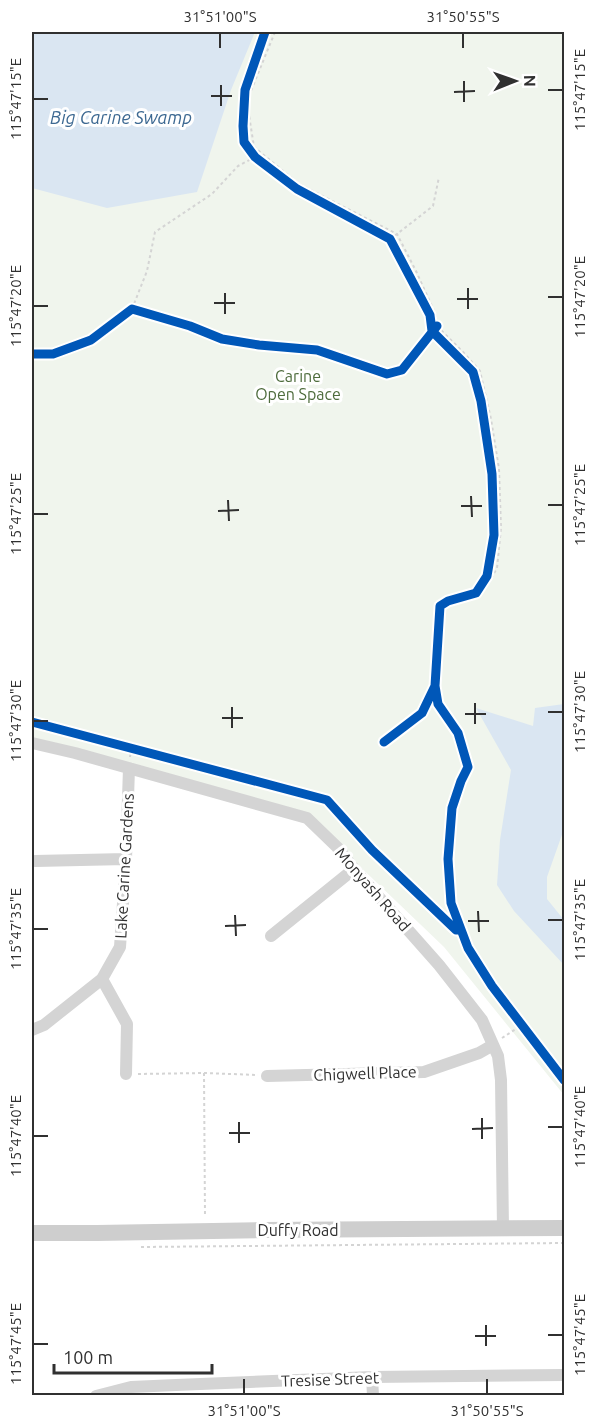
<svg xmlns="http://www.w3.org/2000/svg" width="596" height="1427" viewBox="0 0 596 1427" font-family="Ubuntu,sans-serif">
  <rect width="100%" height="100%" fill="#fff"/>
  <path fill="#f0f5ed" d="M32 32H564V1095L444 947 304 813 32 740Z"/>
  <path fill="#dae6f2" d="M32 32H255L231 90 197 192 107 208 32 188Z
    M564 704V829L547 877V899L564 920V965L514 911 497 885 500 840 511 770 476 708 533 726 535 708Z"/>
  <g fill="none" stroke-linecap="round" stroke-linejoin="round">
    <path stroke="#d4d4d4" stroke-width="2" stroke-dasharray="3 3" stroke-linecap="butt" d="M275 32 248 98 249 115 254 147 299 184 397 234 416 271 435 313 437 326 463 352 480 371 491 419 499 469 501 528 497 568 487 586 476 593
      M390 239 397 234 433 206 439 177
      M132 309 147 271 155 232 212 194 238 166 255 157
      M130 757 131 748
      M457 780 461 781
      M502 1038 522 1025
      M204 1073 205 1217
      M138 1074 204 1073 258 1075
      M141 1247 564 1243"/>
    <path stroke="#d4d4d4" stroke-width="12" d="M32 743 75 753 307 818 337 847 354 869 439 965 482 1020 498 1056 501 1080 503 1229
      M35 861 126 859
      M271 936 354 869
      M102 979 127 1024 126 1074
      M32 1030 44 1025 102 979 120 947 126 859 129 768
      M267 1076 424 1072 479 1053 493 1045
      M372 1377 373 1396
      M96 1396 131 1387 176 1385 372 1377 564 1375"/>
    <path stroke="#cecece" stroke-width="16" d="M32 1233H97L263 1230 564 1228"/>
    <defs>
      <path id="cycleway" d="M265 32 245 90 243 126 244 142 255 157 297 189 390 239 430 315 432 331 473 372 481 401 492 474 494 535 487 576 476 593 448 601 440 606 435 686 438 704 458 733 468 767 461 781 452 808 448 859 451 903 468 948 492 986 564 1080
        M32 354H53L91 340 132 309 190 326 222 339 259 345 317 350 387 374 402 370 437 326
        M32 722 327 800 372 850 456 930H461
        M384 742 422 713 435 686"/>
    </defs>
    <use href="#cycleway" stroke="#fff" stroke-width="13"/>
    <use href="#cycleway" stroke="#0057b8" stroke-width="9"/>
  </g>
  <path fill="none" stroke="#303030" stroke-width="2" d="M220 33V48M463 33V48M464 81V102M221 85V106M548 90H563M454 92 475 91M211 96H232M33 99H48M468 288V309M225 293V314M548 297H563M457 299H478M214 303H235M33 306H48M471 496 472 517M228 500 229 521M548 505H563M461 506H482M218 511 239 510M33 514H48M475 703V724M232 707V728M548 712H563M465 714H486M222 718H243M33 721H48M478 911 479 932M235 915 236 936M548 920H563M468 921H489M225 926 246 925M33 929H48M482 1118V1139M239 1122V1143M548 1127H563M472 1129 493 1128M229 1133H250M33 1136H48M486 1325V1346M548 1335H563M475 1336H496M33 1344H48M244 1379V1394M487 1379V1394"/>
  <g text-anchor="middle" stroke-width="6" stroke-linejoin="round" paint-order="stroke">
    <g font-size="16" fill="#4e6c3c" stroke="#fff">
      <text x="298" y="382">Carine<tspan x="298" dy="18">Open Space</tspan></text>
    </g>
    <g font-size="16" fill="#303030" stroke="#fff">
      <text transform="translate(124 866) rotate(-87)" y="6">Lake Carine Gardens</text>
      <text transform="translate(373 889) rotate(49)" y="6">Monyash Road</text>
      <text transform="translate(365 1073) rotate(-2)" y="6">Chigwell Place</text>
      <text x="298" y="1236">Duffy Road</text>
      <text transform="translate(330 1379) rotate(-2)" y="6">Tresise Street</text>
    </g>
    <g font-size="18" font-style="italic" fill="#3d6992" stroke="#fff">
      <text x="121" y="124">Big Carine Swamp</text>
    </g>
  </g>
  <rect width="596" height="1427" fill="none" stroke="#ffffff" stroke-width="66"/>
  <g transform="translate(515 81) rotate(89)" stroke="#ffffff" stroke-width="4.5" paint-order="stroke">
  <path d="M0-4.5L10 22L0 15L-10 22Z" fill="#303030"/>
  <text y="-9" font-size="16" font-weight="bold" text-anchor="middle" fill="#303030">N</text>
  </g>
  <path d="M54 1364v9h158v-9" fill="none" stroke="#303030" stroke-width="3"/>
  <text x="63" y="1364" font-size="18" fill="#303030" stroke="#ffffff" stroke-width="4.5" paint-order="stroke">100 m</text>
  <rect x="33" y="33" width="530" height="1361" fill="none" stroke="#303030" stroke-width="2"/>
  <g font-size="15" text-anchor="middle" fill="#303030">
    <text x="220" y="22">31°51'00"S</text>
    <text x="463" y="22">31°50'55"S</text>
    <text transform="translate(580 90) rotate(-90)" y="5">115°47'15"E</text>
    <text transform="translate(16 99) rotate(-90)" y="5">115°47'15"E</text>
    <text transform="translate(580 297) rotate(-90)" y="5">115°47'20"E</text>
    <text transform="translate(16 306) rotate(-90)" y="5">115°47'20"E</text>
    <text transform="translate(580 505) rotate(-90)" y="5">115°47'25"E</text>
    <text transform="translate(16 514) rotate(-90)" y="5">115°47'25"E</text>
    <text transform="translate(580 712) rotate(-90)" y="5">115°47'30"E</text>
    <text transform="translate(16 721) rotate(-90)" y="5">115°47'30"E</text>
    <text transform="translate(580 920) rotate(-90)" y="5">115°47'35"E</text>
    <text transform="translate(16 929) rotate(-90)" y="5">115°47'35"E</text>
    <text transform="translate(580 1127) rotate(-90)" y="5">115°47'40"E</text>
    <text transform="translate(16 1136) rotate(-90)" y="5">115°47'40"E</text>
    <text transform="translate(580 1335) rotate(-90)" y="5">115°47'45"E</text>
    <text transform="translate(16 1344) rotate(-90)" y="5">115°47'45"E</text>
    <text x="244" y="1416">31°51'00"S</text>
    <text x="487" y="1416">31°50'55"S</text>
  </g>
</svg>
